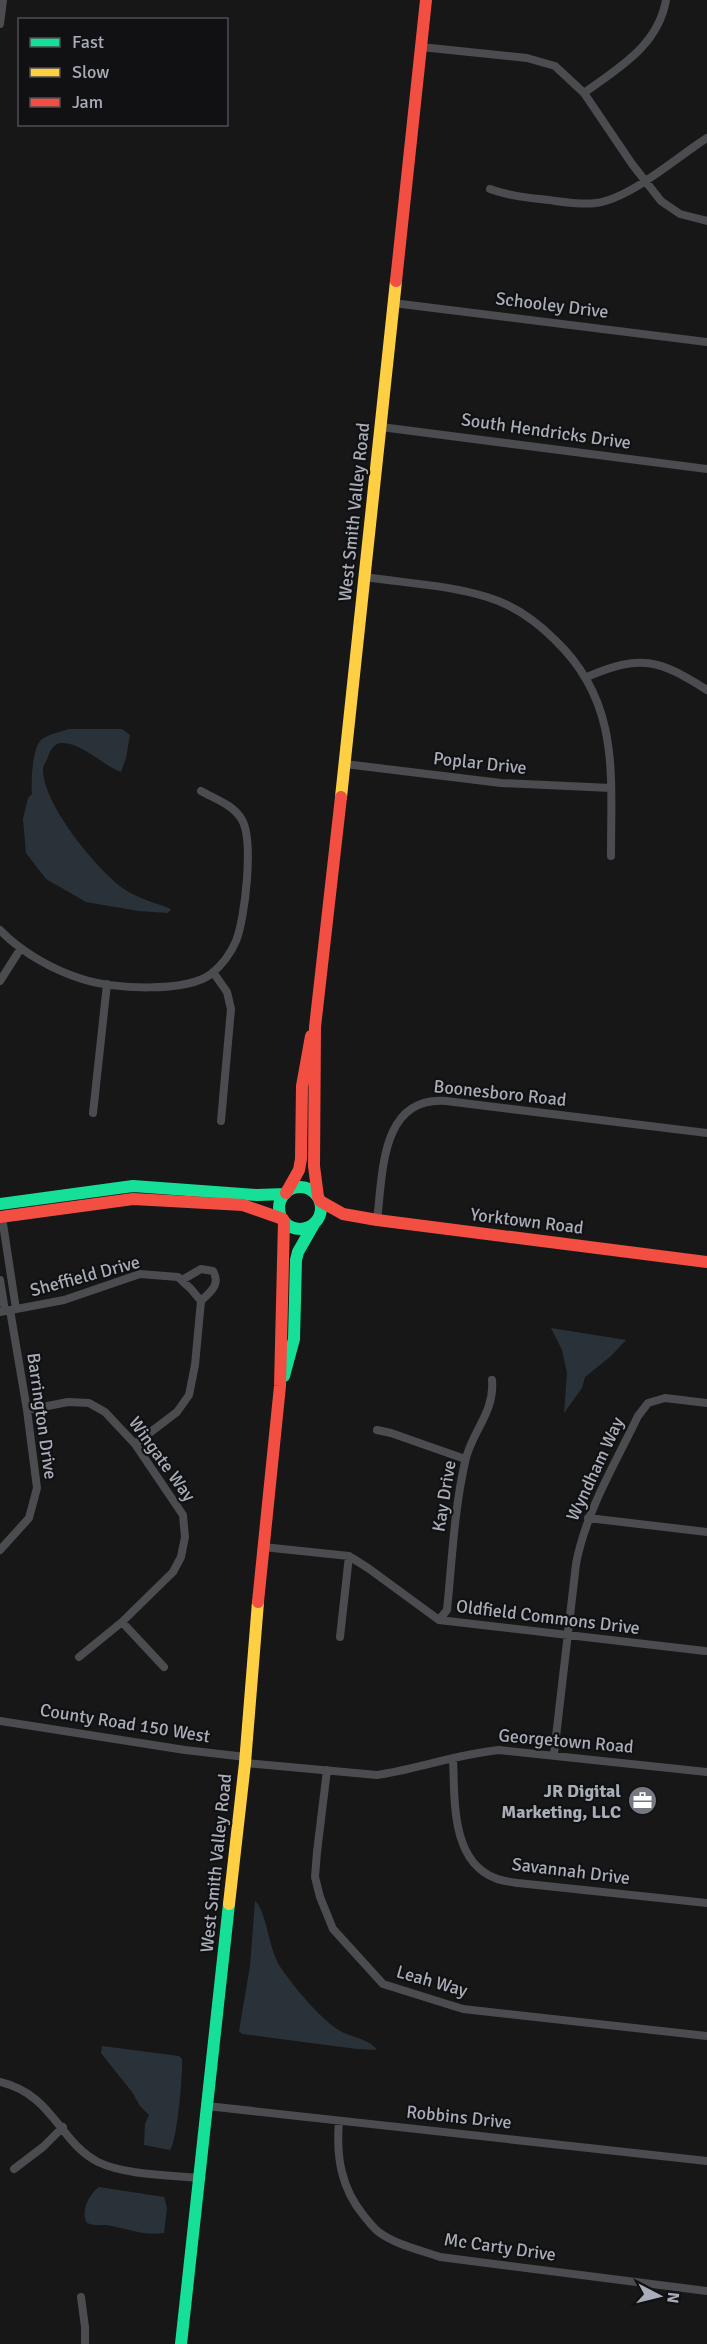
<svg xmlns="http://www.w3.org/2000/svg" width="707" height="2344" viewBox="0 0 707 2344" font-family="Signika,sans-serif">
  <rect width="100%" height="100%" fill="#171717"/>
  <path fill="#2a3239" d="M69 729H122L130 735 126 758 121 772C102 765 84 744 63 743 55 742 50 750 48 757 46 762 43 765 43 770 43 804 97 870 124 889 137 898 156 903 171 909L168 913 138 911 86 902 46 879 26 853 23 819 28 798 32 794C31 782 32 749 41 740 48 734 60 732 69 729Z
    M551 1328 626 1340 611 1356 585 1377 582 1388 564 1413 567 1373 562 1350Z
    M255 1901C267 1911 268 1949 281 1968 294 1987 318 2016 337 2029 348 2037 369 2038 377 2050L357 2049 242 2034 239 2031 250 1966Z
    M102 2046 179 2056 182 2059C183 2073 177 2142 170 2150L144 2145 145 2124 149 2115 140 2106 132 2092 101 2053Z
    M99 2187 164 2197 167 2208 164 2233C142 2236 126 2228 106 2225 99 2225 94 2226 87 2223 80 2212 89 2194 99 2187Z"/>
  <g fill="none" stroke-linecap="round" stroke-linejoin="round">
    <path stroke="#4b4c50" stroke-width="8" d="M0 24 3 0
      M421 47 527 58 555 66 584 93 632 164 661 201 680 214 707 221
      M584 93C618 68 658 46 666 0
      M490 189C509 196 529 198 549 200 564 202 580 205 596 203 630 199 677 157 707 138
      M393 303 707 342
      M381 427 707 469
      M365 577C405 583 448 585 487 597 514 605 535 620 555 640 620 702 611 773 611 856
      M587 677C641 654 658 659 707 690
      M345 764 501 783 611 788
      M0 930C21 952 53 970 82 979 111 989 186 993 211 974 221 966 231 953 236 941 245 919 254 841 242 820 234 805 215 799 201 791
      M213 972 227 992 231 1009 221 1121
      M0 981 21 948
      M93 1113 107 984
      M2 1217 16 1309
      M377 1220C383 1174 380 1096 446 1101L707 1133
      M0 1280 5 1311
      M182 1280 201 1269 213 1271C221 1285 210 1292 201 1301
      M0 1312 64 1300 140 1274 178 1277 191 1289 201 1301 195 1365 189 1395 177 1412 135 1444
      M27 1410 68 1402 89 1403 105 1412 135 1444 183 1515 185 1537 181 1557 173 1572 122 1622 79 1657
      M377 1430 391 1433 465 1459
      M588 1518 707 1532
      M263 1547 349 1556 368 1568 439 1620 705 1651
      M0 1550 29 1518 37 1488 27 1410 10 1310
      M439 1620 447 1610C452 1561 454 1511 465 1462 471 1432 495 1413 492 1380
      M122 1622 164 1667
      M340 1637 349 1556
      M0 1721 185 1750 246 1757
      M554 1754 576 1564C586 1511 615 1464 638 1416L648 1403 665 1398 707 1403
      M453 1758C455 1797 450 1861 495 1878 502 1881 511 1882 518 1883L707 1903
      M245 1763 377 1775C418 1769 457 1754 499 1750L707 1772
      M327 1770 317 1852 315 1877 320 1897 333 1929 383 1984 463 2009 707 2036
      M0 2082C54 2095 58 2141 98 2162 125 2175 168 2175 198 2178
      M207 2106 707 2161
      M339 2121C336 2157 341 2188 364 2216 369 2222 374 2229 380 2233 397 2245 420 2250 440 2257L707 2291
      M14 2169 43 2147 63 2127
      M81 2297 85 2327V2344"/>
    <path stroke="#16e098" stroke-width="12" d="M279 1208a21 21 0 1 1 42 0a21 21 0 1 1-42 0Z
      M0 1204 133 1186 257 1195 285 1194
      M284 1376 294 1339 296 1260 298 1252 314 1224
      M181 2344 229 1904"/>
    <path stroke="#ffcf43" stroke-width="12" d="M341 797 396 281
      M229 1904 245 1763 258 1602"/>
    <path stroke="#f24e42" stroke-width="12" d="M396 281 426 0
      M286 1193 299 1170 301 1159 302 1086 311 1036
      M318 1197 314 1166 315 1027 341 797
      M320 1201 343 1214 377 1220 707 1262
      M0 1217 133 1199 243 1205 283 1219
      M258 1602 280 1386 284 1221"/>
  </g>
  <defs>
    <symbol id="office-disc" viewBox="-11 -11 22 22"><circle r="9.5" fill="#757880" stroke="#111113"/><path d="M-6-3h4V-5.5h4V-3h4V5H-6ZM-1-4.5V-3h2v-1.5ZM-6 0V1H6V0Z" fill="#fff"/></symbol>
  </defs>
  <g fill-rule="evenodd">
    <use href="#office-disc" x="626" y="1784" width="33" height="33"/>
  </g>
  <g text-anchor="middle" stroke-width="4.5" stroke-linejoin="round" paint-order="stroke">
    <g font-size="18" fill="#a8adb8" stroke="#111113">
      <text transform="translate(552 305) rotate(7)" y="6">Schooley Drive</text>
      <text transform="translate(546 431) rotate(8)" y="6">South Hendricks Drive</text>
      <text transform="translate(354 512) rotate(-84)" y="6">West Smith Valley Road</text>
      <text transform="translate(480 763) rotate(6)" y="6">Poplar Drive</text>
      <text transform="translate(500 1093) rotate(6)" y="6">Boonesboro Road</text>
      <text transform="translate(527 1221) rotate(7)" y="6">Yorktown Road</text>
      <text transform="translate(85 1276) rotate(-15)" y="6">Sheffield Drive</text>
      <text transform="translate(42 1416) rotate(82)" y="6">Barrington Drive</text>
      <text transform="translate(162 1459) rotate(54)" y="6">Wingate Way</text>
      <text transform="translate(595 1469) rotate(-65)" y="6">Wyndham Way</text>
      <text transform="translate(444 1496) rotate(-81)" y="6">Kay Drive</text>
      <text transform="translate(548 1617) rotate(7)" y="6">Oldfield Commons Drive</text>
      <text transform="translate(125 1723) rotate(9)" y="6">County Road 150 West</text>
      <text transform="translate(566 1741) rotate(5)" y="6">Georgetown Road</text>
      <text transform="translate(216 1863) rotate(-84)" y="6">West Smith Valley Road</text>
      <text transform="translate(571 1871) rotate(7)" y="6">Savannah Drive</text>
      <text transform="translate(432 1981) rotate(16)" y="6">Leah Way</text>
      <text transform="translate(459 2117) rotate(6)" y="6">Robbins Drive</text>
      <text transform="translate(500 2247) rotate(8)" y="6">Mc Carty Drive</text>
    </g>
    <g font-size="18" font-weight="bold" fill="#a8adb8" stroke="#111113" text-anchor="end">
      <text x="621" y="1797">JR Digital<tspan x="621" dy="21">Marketing, LLC</tspan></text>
    </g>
  </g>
  <rect x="18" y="18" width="210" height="108" fill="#111113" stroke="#4d4f55" stroke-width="1.5"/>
  <rect x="30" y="38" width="30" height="9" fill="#16e098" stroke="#4d4f55" stroke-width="1.5"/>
  <text x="72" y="48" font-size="18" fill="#a8adb8">Fast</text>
  <rect x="30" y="68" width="30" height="9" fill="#ffcf43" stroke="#4d4f55" stroke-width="1.5"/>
  <text x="72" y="78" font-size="18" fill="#a8adb8">Slow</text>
  <rect x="30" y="98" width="30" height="9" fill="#f24e42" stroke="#4d4f55" stroke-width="1.5"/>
  <text x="72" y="108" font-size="18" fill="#a8adb8">Jam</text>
  <g transform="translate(659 2296) rotate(97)" stroke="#111113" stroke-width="4.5" paint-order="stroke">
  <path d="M0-4.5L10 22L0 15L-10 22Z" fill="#a8adb8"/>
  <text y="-9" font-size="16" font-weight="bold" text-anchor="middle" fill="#a8adb8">N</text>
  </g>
</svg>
